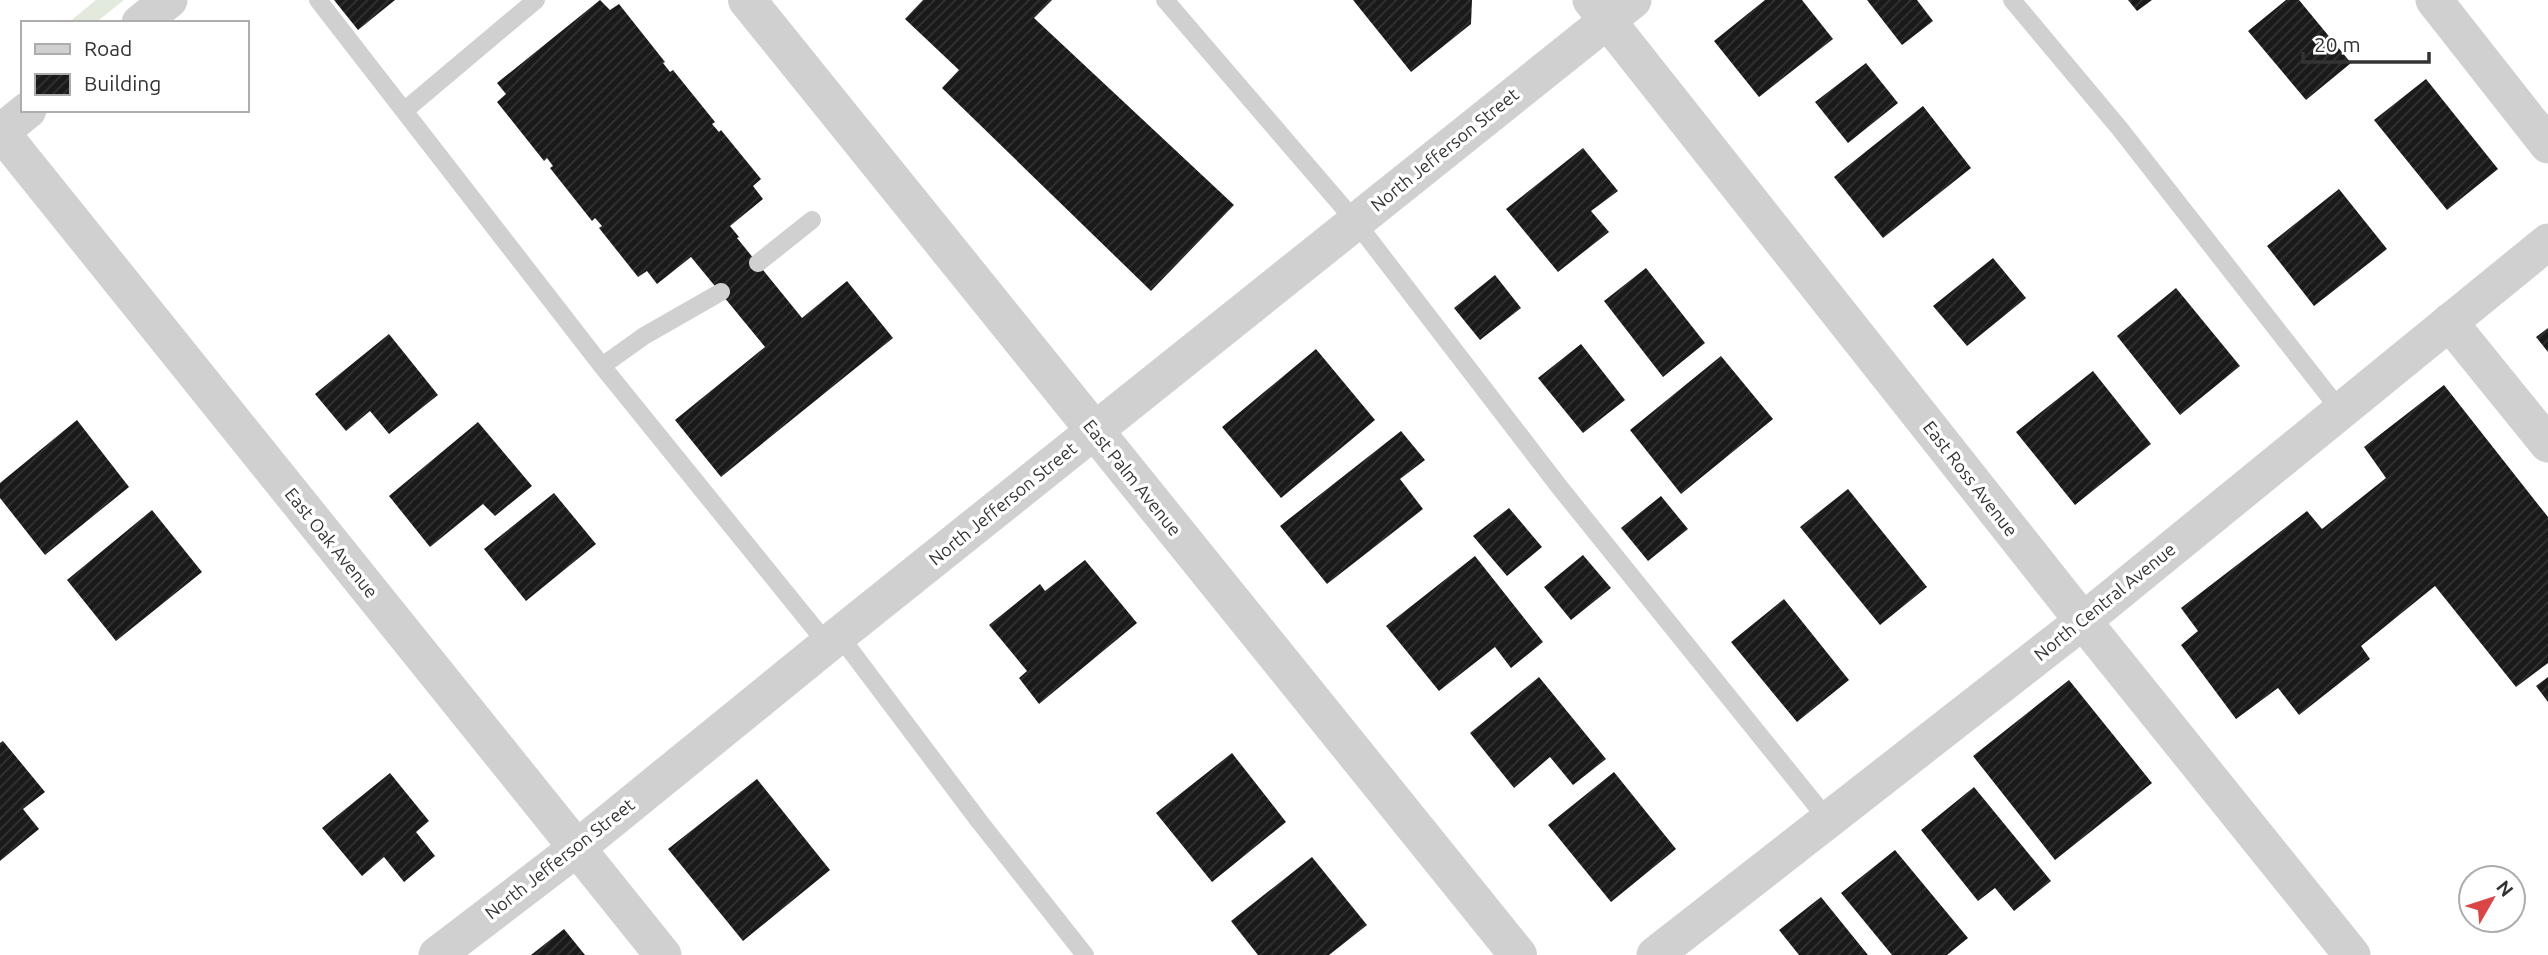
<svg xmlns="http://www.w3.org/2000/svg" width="2548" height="955" viewBox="0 0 2548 955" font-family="Ubuntu,sans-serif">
  <defs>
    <pattern id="building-hatch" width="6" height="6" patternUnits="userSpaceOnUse" patternTransform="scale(1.75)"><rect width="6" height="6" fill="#1a1a1a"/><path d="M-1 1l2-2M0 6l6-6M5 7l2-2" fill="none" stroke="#333"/></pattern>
  </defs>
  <rect width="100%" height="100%" fill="#fff"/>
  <path fill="#e2e9dd" d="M96 0H124L95 23H68Z"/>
  <path fill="url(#building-hatch)" d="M334 0H395L358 30Z
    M600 0 610 10 619 4 665 62 663 63 670 72 673 70 715 122 712 124 719 132 721 130 761 179 753 186 763 199 730 226 739 237 737 238 802 318 847 281 893 338 721 477 675 420 765 347 691 257 657 284 647 271 638 277 599 228 602 226 595 218 592 221 550 168 553 166 547 158 544 161 497 102 506 94 497 83Z
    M923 0H1052L1034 18 1234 205 1151 291 942 88 959 70 905 19Z
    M1353 0H1472L1471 24 1411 72Z
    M1765 0H1802L1833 39 1759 97 1714 41Z
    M1867 0H1917L1933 21 1902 45Z
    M2128 0H2152L2137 11Z
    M2286 0H2299L2351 63 2306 100 2248 31Z
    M1866 63 1898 103 1848 143 1815 102Z
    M2426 79 2498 169 2447 210 2374 120Z
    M1923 106 1971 168 1883 238 1834 177Z
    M1583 148 1618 191 1591 211 1609 232 1558 272 1506 209Z
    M2339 189 2387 249 2314 306 2267 246Z
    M1993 258 2026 298 1967 346 1933 306Z
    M1646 268 1705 343 1663 377 1604 301Z
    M1495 275 1521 308 1480 340 1454 308Z
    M2176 288 2240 366 2180 415 2117 336Z
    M2548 328V352L2536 337Z
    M389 334 438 395 389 434 370 411 346 431 315 394Z
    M1581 344 1625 400 1583 433 1538 378Z
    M1316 349 1375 420 1281 498 1222 427Z
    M1721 356 1773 419 1681 494 1630 430Z
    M2093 371 2151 444 2075 505 2016 432Z
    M2444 385 2548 517V663L2516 687 2435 586 2361 646 2370 659 2299 715 2278 688 2236 719 2181 645 2198 631 2181 608 2307 511 2322 529 2386 478 2364 447Z
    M77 420 129 487 45 555 0 498V483Z
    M478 422 532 486 495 516 483 504 430 547 389 496Z
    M1401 431 1425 460 1400 479 1423 509 1327 584 1280 526Z
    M1848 489 1927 587 1880 625 1800 527Z
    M554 493 596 544 526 601 484 549Z
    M1661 496 1688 529 1648 561 1621 528Z
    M1509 508 1542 547 1507 576 1473 536Z
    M152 510 202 572 116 641 67 580Z
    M1583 555 1611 588 1571 620 1544 587Z
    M1475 556 1543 642 1511 668 1495 647 1439 691 1386 626Z
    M1085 560 1137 623 1039 704 1019 678 1027 671 989 625 1040 584 1045 591Z
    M1784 599 1849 680 1797 722 1731 642Z
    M1539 677 1606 759 1573 785 1550 757 1514 788 1470 733Z
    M2548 677V702L2536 686Z
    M2069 680 2152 783 2055 860 1973 756Z
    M3 741 45 792 23 809 39 829 0 861V743Z
    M1232 753 1286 822 1212 882 1156 813Z
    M1614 772 1676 849 1611 902 1548 825Z
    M390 773 429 821 416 832 435 856 404 882 384 857 362 876 322 828Z
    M757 779 830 870 743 941 668 849Z
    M1974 787 2051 881 2014 911 1995 888 1978 901 1921 830Z
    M1895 850 1968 938 1947 955H1892L1841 893Z
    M1312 857 1367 925 1329 955H1258L1231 921Z
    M1821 897 1868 955H1799L1779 930Z
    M564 929 585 955H531Z"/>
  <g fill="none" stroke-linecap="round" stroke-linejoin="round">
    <path stroke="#d0d0d0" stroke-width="18" d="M318 0 602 366 828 645
      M1165 0 1355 221 1561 489 1828 820
      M2012 0 2120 129 2340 410
      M404 111 536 0
      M758 263 812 220
      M602 366 644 336 721 292
      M839 635 979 821 1085 955"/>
    <path stroke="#d0d0d0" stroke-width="37" d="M1591 0 2083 621 2352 955
      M2434 0 2548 145
      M140 23 169 0
      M0 131 663 955
      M0 133 28 110
      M2449 322 2548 444
      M437 955 577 848 839 635 1633 0
      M1655 955 2083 621 2548 242"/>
    <path stroke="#d0d0d0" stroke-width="38" d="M747 0 1518 955"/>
  </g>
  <g text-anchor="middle" stroke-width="7" stroke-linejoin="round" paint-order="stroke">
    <g font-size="18" fill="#333" stroke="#fff">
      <text transform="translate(1445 150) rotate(-39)" y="6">North Jefferson Street</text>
      <text transform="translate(1132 478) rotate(51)" y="6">East Palm Avenue</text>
      <text transform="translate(1970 479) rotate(52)" y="6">East Ross Avenue</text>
      <text transform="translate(1003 504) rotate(-39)" y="6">North Jefferson Street</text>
      <text transform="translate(331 543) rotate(51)" y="6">East Oak Avenue</text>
      <text transform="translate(2105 602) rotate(-39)" y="6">North Central Avenue</text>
      <text transform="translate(560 859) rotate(-38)" y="6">North Jefferson Street</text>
    </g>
  </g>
  <rect x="21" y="21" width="228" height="91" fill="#ffffff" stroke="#adadad" stroke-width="2"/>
  <rect x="35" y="44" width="35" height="10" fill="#d0d0d0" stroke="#adadad" stroke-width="2"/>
  <text x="84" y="56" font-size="21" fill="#333333">Road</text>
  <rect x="35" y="74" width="35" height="21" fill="url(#building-hatch)" stroke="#adadad" stroke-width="2"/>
  <text x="84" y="91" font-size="21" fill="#333333">Building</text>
  <g transform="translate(2492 899) rotate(51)"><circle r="33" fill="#ffffff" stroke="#adadad" stroke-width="2"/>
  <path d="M0-5L12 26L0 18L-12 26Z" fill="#d94645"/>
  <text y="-10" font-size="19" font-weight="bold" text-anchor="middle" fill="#333333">N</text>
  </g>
  <path d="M2303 52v10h126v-10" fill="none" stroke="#333333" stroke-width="3.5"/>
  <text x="2314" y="52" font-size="21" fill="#333333" stroke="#ffffff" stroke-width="5" paint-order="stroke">20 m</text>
</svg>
